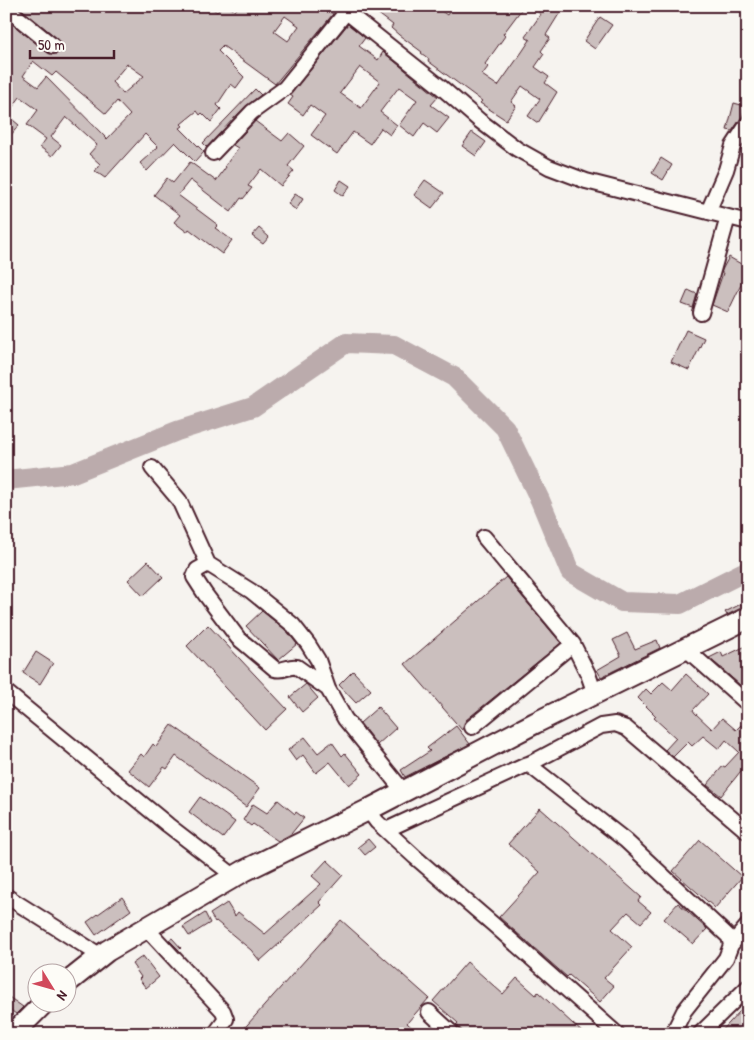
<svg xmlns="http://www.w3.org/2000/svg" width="754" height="1040" viewBox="0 0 754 1040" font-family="'Patrick Hand',sans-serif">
  <rect width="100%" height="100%" fill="#f6f3ef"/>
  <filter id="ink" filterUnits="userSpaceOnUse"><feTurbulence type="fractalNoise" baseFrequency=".02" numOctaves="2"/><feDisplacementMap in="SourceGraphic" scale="10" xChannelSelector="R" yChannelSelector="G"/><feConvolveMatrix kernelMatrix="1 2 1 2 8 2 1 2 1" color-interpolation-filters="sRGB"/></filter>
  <g filter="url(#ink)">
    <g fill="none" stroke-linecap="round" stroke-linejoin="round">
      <path stroke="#bbabac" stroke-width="20" d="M6 480 73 473 177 431 253 407 346 343 394 345 454 377 505 428 540 500 570 572 622 602 680 604 748 570"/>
    </g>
    <path fill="#cbbfbe" stroke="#4a1f2b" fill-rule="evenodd" d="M18 6H209L217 12 222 6H228L235 11 239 6H322L333 14 275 84 223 46 218 51 244 77 236 88 231 84 217 105 221 109 211 122 202 113 200 115 197 111 181 124 183 126 180 128 204 152 195 162 175 142 147 171 140 163 158 147 145 134 105 178 95 171 100 164 89 154 97 145 66 117 51 137 61 145 52 156 40 147 46 139 27 125 38 110 20 97 7 115 19 125 11 135 6 132V89L10 84 6 81V19L48 53 57 54 62 47 58 39ZM285 16 299 26 288 41 274 31ZM33 61 52 76 56 72 106 114 117 101 130 115 107 139 46 77 38 87 23 76ZM127 64 144 76 123 94 112 82Z
      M368 6H434L447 15 453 6H524L503 34 505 36 485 64 488 67 482 75 498 86 522 52 530 40 525 37 541 14 530 6H564L546 35 550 38 541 51 544 54 535 67 549 77 545 83 557 92 538 123 528 116 540 99 522 86 511 102 516 106 506 120 480 103 482 101 428 61 429 59 421 53 422 52 399 35 391 28 393 25Z
      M600 17 612 25 595 49 584 41Z
      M348 24 365 38 359 46 378 60 383 52 438 97 431 105 449 118 437 133 424 123 414 137 399 125 417 100 399 87 380 112 397 125 390 135 381 128 370 144 353 132 337 154 311 135 325 116 310 105 303 115 288 104 293 97 290 95ZM360 67 380 82 361 108 340 93Z
      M255 89 261 95 246 106 207 147 203 143Z
      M734 103 745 106 742 117 732 131 727 130Z
      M255 121 282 141 289 133 304 146 288 166 294 171 281 186 261 169 248 186 252 188 243 199 241 198 231 212 190 180 178 195 218 225 215 228 232 240 222 254 189 229 187 232 174 222 180 215 154 195 167 178 173 183 190 162 216 181 226 167 225 166 238 148 233 145Z
      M472 132 486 142 476 156 462 146Z
      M661 158 672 165 663 180 652 173Z
      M341 180 350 186 343 196 335 190Z
      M425 180 444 193 432 208 414 195Z
      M295 194 303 199 296 210 288 204Z
      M259 228 269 237 263 244 252 236Z
      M729 257 748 268V270L728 312 712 305 723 273H721L723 268Z
      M688 290 697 294 693 308 682 304Z
      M686 330 704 338 689 370 671 362Z
      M148 561 163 577 143 596 128 580Z
      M506 577 561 643 466 720 462 730 405 664Z
      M741 604 743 607 727 615 725 612Z
      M262 611 287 631 297 644 278 660 246 626Z
      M208 625 287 709 265 730 187 646Z
      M627 633 635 649 657 640 660 648 601 677 597 670 621 656 613 640Z
      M748 645V692L724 671 722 668H721L709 658 721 652 723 657Z
      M36 652 53 663 40 684 23 673Z
      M353 671 371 690 356 703 339 685Z
      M686 674 708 694 693 710 695 713 712 729 722 718 736 730 741 725 748 732V762L721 796 707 785 723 766 725 767 739 752 726 740 719 749 703 736 692 746 688 742 673 757 665 750 676 738 654 718 656 716 638 698 646 689 651 694 663 682 672 690Z
      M306 684 318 698 302 712 290 697Z
      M378 707 396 728 377 745 360 723Z
      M172 725 260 788 246 807 176 756 167 769 164 767 149 787 128 770 141 754 144 757 153 744 156 747Z
      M456 726 470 744 405 777 401 770 430 751 427 748Z
      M305 737 318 753 332 742 342 756 345 753 362 774 349 785 330 762 316 773 303 755 296 761 288 750Z
      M200 797 235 822 223 838 189 812Z
      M278 800 295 814 296 812 304 818 291 834 278 841 253 824 251 826 243 820 253 804 267 813Z
      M540 808 641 897 638 901 651 912 641 923 628 912 612 929 632 947 604 978 614 986 600 1002 569 975 567 977 499 917 540 872 508 844Z
      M368 839 375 847 365 855 358 847Z
      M700 840 742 877 715 908 673 871Z
      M327 860 343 875 319 902 322 905 260 961 251 950 216 921 215 922 210 914 227 903 235 916 238 912 265 934 321 884 312 876Z
      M122 897 131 910 96 935 87 922Z
      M678 903 707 929 693 944 664 919Z
      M205 913 210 923 189 936 183 927Z
      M341 920 429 998 407 1023 419 1034H239Z
      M172 938 181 948 179 950 169 940Z
      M143 956 159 977 146 988 139 979 141 977 132 964Z
      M467 962 503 994 517 978 536 995 538 992 584 1034H543L538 1029 533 1034H466L456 1025 458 1023 433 1001Z
      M6 995 23 1007 16 1014 6 1007Z
      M740 1011 748 1018V1030L744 1034H719Z"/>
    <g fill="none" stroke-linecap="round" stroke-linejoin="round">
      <defs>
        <path id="minor" d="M339 6 442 88 480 121 517 149 549 167 586 181 748 222
          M11 12 53 46
          M213 153 252 112 285 88 351 6
          M708 212 726 170 733 146 748 123
          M701 313 728 217
          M152 468 179 500 208 564 251 591 293 625 308 644 318 660 328 689 345 719 404 792
          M484 537 573 644 588 674 595 694
          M208 564 197 570 194 577 205 594 238 638 275 669C283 672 289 665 297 667L328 689
          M686 649 748 704
          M6 692 168 825 234 876
          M472 727 573 644
          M528 764 625 840 729 937 731 945 726 958 684 1011 675 1029V1034
          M368 810 377 822 415 857 494 925 617 1034
          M386 830 535 761 601 726 615 724 626 728 748 832
          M6 896 101 956
          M146 928 223 1011 226 1019 215 1034
          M731 945 748 925
          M429 1012 453 1034
          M700 1034 748 987"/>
        <path id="highway" d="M68 982 107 951 244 871 368 810 535 723 748 618
          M13 1034 45 1002"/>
      </defs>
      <use href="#minor" stroke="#4a1f2b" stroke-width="18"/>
      <use href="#highway" stroke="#4a1f2b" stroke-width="24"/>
      <use href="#minor" stroke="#fdfcf7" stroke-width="14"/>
      <use href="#highway" stroke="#fdfcf7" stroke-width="20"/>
    </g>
  </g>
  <rect width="754" height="1040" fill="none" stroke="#fdfcf7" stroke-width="25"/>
  <rect x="12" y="12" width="729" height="1015" fill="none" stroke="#4a1f2b" stroke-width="2" filter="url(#ink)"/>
  <g transform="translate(52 988) rotate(127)"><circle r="24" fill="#fdfcf7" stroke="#b5a4a5"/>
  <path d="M0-4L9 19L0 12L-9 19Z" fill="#d1495b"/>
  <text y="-8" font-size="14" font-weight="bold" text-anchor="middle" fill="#4a1f2b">N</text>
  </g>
  <path d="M30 50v8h84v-8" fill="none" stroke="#4a1f2b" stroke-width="2.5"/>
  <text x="38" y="50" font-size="15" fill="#4a1f2b" stroke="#fdfcf7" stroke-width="4" paint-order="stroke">50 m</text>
</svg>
